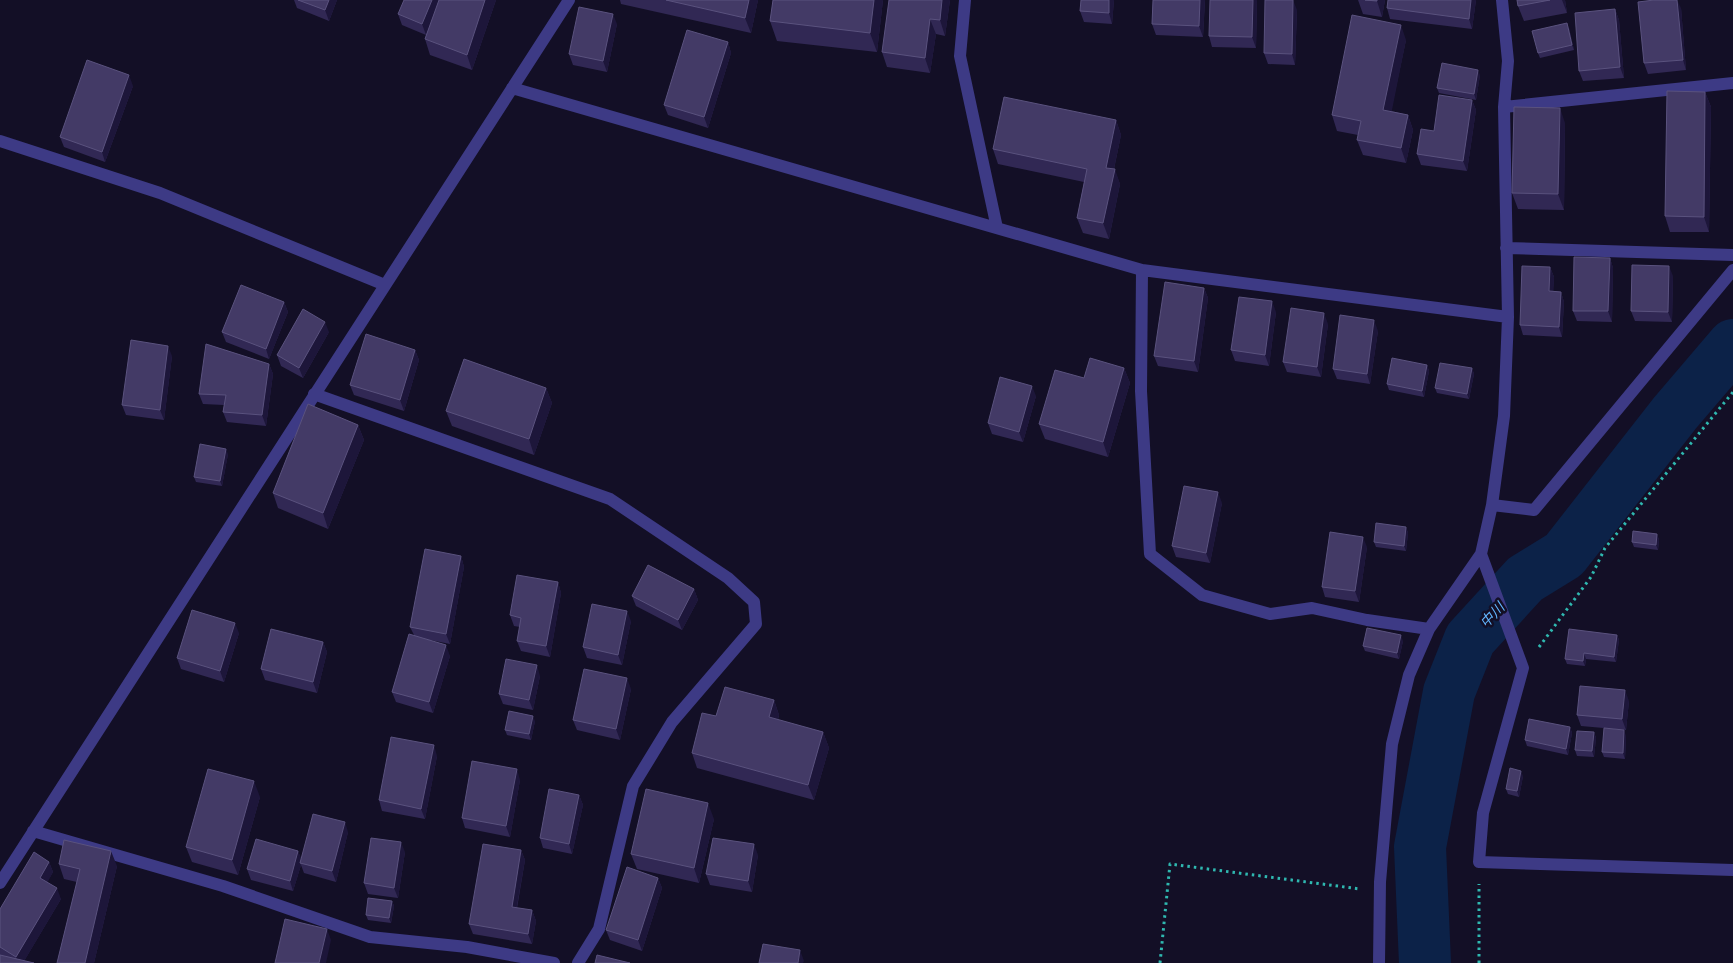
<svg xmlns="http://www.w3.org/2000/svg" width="1733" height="963" viewBox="0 0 1733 963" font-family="Inter,'Noto Sans JP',sans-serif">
  <rect width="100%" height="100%" fill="#130f26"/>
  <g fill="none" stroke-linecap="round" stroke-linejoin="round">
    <path stroke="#0c2248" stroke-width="52" d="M1425 963 1420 847 1449 692 1470 639 1525 579 1564 555 1675 413 1733 345"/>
    <path stroke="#2fb8b0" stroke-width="3" stroke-dasharray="2.5 4" stroke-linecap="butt" d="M1539 647 1591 577 1605 548 1733 392
      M1160 963 1170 864 1360 889
      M1479 963V884"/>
    <path stroke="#3d3a85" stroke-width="12" d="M965 0 960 56 997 228
      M512 88 1142 270 1508 317 1504 107 1508 61 1502 0
      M1504 107 1733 83
      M0 141 160 193 385 285
      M1506 248 1733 255
      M1142 270 1141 391 1150 554 1202 595 1270 614 1312 608 1367 620 1429 629
      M314 394 610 499 728 578 754 602 756 624 672 722 633 786 599 929 578 963
      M1492 505 1534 510 1733 270
      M1481 554 1523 668 1483 813 1479 862 1733 870
      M33 831 223 886 370 937 467 947 554 963
      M0 883 569 0
      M1379 963 1380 882 1392 744 1409 675 1429 629 1481 554 1492 505 1504 416 1508 317"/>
  </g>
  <path fill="#312854" d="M294 0H337L329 21 297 8Z
    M496 0 472 70 430 55 425 39 426 35 402 25 398 14Z
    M620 0H758L751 33 621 4Z
    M773 0H883L877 52 777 41 770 21Z
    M950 0 945 36 936 34 930 73 887 67 882 52Z
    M1114 0 1112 24 1084 22 1080 11Z
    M1153 0H1205L1203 37 1156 35 1152 24Z
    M1257 0 1256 48 1212 47 1209 36Z
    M1358 0H1385L1382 17 1363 14Z
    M1388 0H1476L1472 29 1390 19 1387 8Z
    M1517 0H1565L1567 13 1524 21 1518 6Z
    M1681 8 1686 70 1648 74 1644 63Z
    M1615 9 1619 20 1624 78 1583 81 1579 71Z
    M1297 10 1295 65 1268 64 1264 53Z
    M617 24 607 72 573 65 569 54Z
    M1569 28 1574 50 1540 58 1538 53Z
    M1406 40 1391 111 1408 115 1413 130 1406 163 1363 155 1357 140 1358 135 1337 131 1332 115Z
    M728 42 731 53 708 128 668 115 664 105Z
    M1480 75 1476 100 1439 93 1437 88Z
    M133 86 105 162 64 147 60 137Z
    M1705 92 1711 107 1709 232H1670L1665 216Z
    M1472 100 1476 110 1467 171 1421 165 1417 154 1434 131Z
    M1116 120 1121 135 1114 169 1120 184 1109 239 1083 233 1077 218 1084 182 998 164 993 149Z
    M1565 123 1564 210 1518 209 1512 193Z
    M1610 258 1613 268 1612 322 1577 321 1573 311Z
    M1550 267 1554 277 1553 291 1561 292 1564 302 1562 337 1523 335 1520 325Z
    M1673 276 1672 322 1635 321 1631 311Z
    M1204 288 1208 298 1198 372 1158 366 1154 356Z
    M284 302 288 312 269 359 226 342 222 332Z
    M1276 312 1269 366 1235 361 1231 350Z
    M1328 324 1321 377 1287 372 1283 362Z
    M1378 331 1370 384 1337 379 1333 369Z
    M329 332 303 378 281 366 277 355Z
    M415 350 419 360 404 411 354 395 350 385Z
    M172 356 164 420 126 415 122 405Z
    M269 364 273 374 266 426 227 422 223 412 224 405 203 404 199 394Z
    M1427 365 1429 371 1424 397 1389 390 1387 384Z
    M1124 368 1130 383 1108 457 1045 439 1039 424 1084 378Z
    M1472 368 1474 374 1469 399 1437 393 1435 388Z
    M546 388 552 403 534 455 452 426 446 411Z
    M1036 396 1023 442 992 434 988 423Z
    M358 425 364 440 328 529 278 508 273 493Z
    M228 454 222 486 196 482 194 477Z
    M1222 503 1210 563 1176 557 1172 546Z
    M1406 527 1408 533 1406 551 1376 547 1374 542Z
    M1657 534 1659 540 1658 550 1634 547 1632 542Z
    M1367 547 1359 602 1325 597 1322 587Z
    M461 556 464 567 450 644 430 640 450 656 433 713 396 702 392 692 414 635 410 627Z
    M558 582 561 593 550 657 521 651 517 641 520 627 514 626 510 615Z
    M694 589 698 600 682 630 636 606 632 596Z
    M631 621 622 665 587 658 583 647Z
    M239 633 224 682 181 669 177 658Z
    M1617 635 1619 640 1616 662 1586 659 1585 666 1567 664 1565 659Z
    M1403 641 1399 659 1365 651 1363 646Z
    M323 642 327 652 317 693 265 680 261 669Z
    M540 676 533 710 503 704 499 694Z
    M631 689 620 740 577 730 573 720Z
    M774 700 779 715 778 720 823 732 829 748 814 800 697 768 692 753 716 716Z
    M1629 701 1626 730 1581 726 1577 715Z
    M535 721 531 740 507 735 505 730Z
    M1570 727 1572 733 1568 755 1527 746 1525 740Z
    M1594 732 1596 738 1594 757 1577 756 1575 750Z
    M1626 736 1625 759 1604 757 1602 752Z
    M437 756 425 819 382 811 379 800Z
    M1523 776 1519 797 1508 794 1506 789Z
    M520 780 510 837 465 828 462 818Z
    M579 795 583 805 572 854 543 848 540 838Z
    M260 797 238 875 192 862 186 847Z
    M714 819 699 883 637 869 631 854Z
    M348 832 336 882 304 873 301 865 293 891 251 880 247 869 298 851 301 859Z
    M521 850 525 860 517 908 532 910 536 921 532 944 473 934 469 924Z
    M405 852 398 898 368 894 364 883Z
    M758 855 752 892 710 885 706 874Z
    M49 862 53 872 47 882 61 899 24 961 0 963V909Z
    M59 864 117 866 94 963H57L77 882 64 879Z
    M658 878 662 888 642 951 610 940 606 930Z
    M392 901 394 906 391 923 368 920 366 915Z"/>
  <path fill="#1d163a" d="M329 0H337L329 21 325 10Z
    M432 0H440L426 35 422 24Z
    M485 0H496L472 70 467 55Z
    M749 0H758L751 33 745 18Z
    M874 0H883L877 52 870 33Z
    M942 0H950L945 36 940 20Z
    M1109 0H1114L1112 24 1109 13Z
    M1200 0H1205L1203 37 1199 26Z
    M1253 0H1257L1256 48 1252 37Z
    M1293 0 1297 10 1295 65 1292 54Z
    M1377 0H1385L1382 17 1377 1Z
    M1471 0H1476L1472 29 1469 19Z
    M1562 0H1565L1567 13Z
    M1677 0 1681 8 1686 70 1683 60Z
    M1615 9 1619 20 1624 78 1620 67Z
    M613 14 617 24 607 72 603 61Z
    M930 19 936 34 930 73 925 58Z
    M1567 23 1569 28 1574 50 1572 45Z
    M1401 25 1406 40 1389 125 1383 110Z
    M728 42 731 53 708 128 704 117Z
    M1478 70 1480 75 1476 100 1474 94Z
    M129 75 133 86 105 162 102 152Z
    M1705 92 1711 107 1709 232 1704 217Z
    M1472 100 1476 110 1467 171 1463 161Z
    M1560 108 1565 123 1564 210 1558 194Z
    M1408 115 1413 130 1406 163 1401 148Z
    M1116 120 1121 135 1111 183 1106 168Z
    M1115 169 1120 184 1109 239 1103 223Z
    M1610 258 1613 268 1612 322 1608 311Z
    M1669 266 1673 276 1672 322 1668 312Z
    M1550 267 1554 277 1553 302 1549 291Z
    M1204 288 1208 298 1198 372 1194 361Z
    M1561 292 1564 302 1562 337 1559 327Z
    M1272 301 1276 312 1269 366 1265 355Z
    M284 302 288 312 269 359 266 349Z
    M1324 313 1328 324 1321 377 1317 367Z
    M1374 320 1378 331 1370 384 1367 374Z
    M325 322 329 332 303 378 299 368Z
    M168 346 172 356 164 420 160 410Z
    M415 350 419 360 404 411 400 400Z
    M269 364 273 374 266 426 262 415Z
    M1427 365 1429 371 1424 397 1422 391Z
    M1124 368 1130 383 1108 457 1103 442Z
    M1472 368 1474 374 1469 399 1467 394Z
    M1032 386 1036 396 1023 442 1019 432Z
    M546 388 552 403 534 455 529 439Z
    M358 425 364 440 328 529 323 513Z
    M226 449 228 454 222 486 220 481Z
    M1218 492 1222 503 1210 563 1206 553Z
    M1406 527 1408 533 1406 551 1404 546Z
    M1657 534 1659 540 1658 550 1656 545Z
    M1363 537 1367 547 1359 602 1355 591Z
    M461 556 464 567 450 644 446 634Z
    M558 582 561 593 550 657 546 646Z
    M694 589 698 600 682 630 678 620Z
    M627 611 631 621 622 665 618 655Z
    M235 623 239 633 224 682 220 671Z
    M1401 635 1403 641 1399 659 1397 653Z
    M1617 635 1619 640 1616 662 1614 657Z
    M323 642 327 652 317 693 313 682Z
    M446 645 450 656 433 713 429 702Z
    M1584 653 1586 659 1585 666 1583 661Z
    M537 665 540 676 533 710 529 700Z
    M627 678 631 689 620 740 616 729Z
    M1625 690 1629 701 1626 730 1622 719Z
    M774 700 779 715 774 732 769 717Z
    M533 716 535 721 531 740 529 734Z
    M1570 727 1572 733 1568 755 1566 749Z
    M1624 730 1626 736 1625 759 1623 753Z
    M823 732 829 748 814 800 808 785Z
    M1594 732 1596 738 1594 757 1592 751Z
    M434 745 437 756 425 819 421 809Z
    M517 769 520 780 510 837 506 826Z
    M1521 771 1523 776 1519 797 1517 791Z
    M254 781 260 797 238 875 232 860Z
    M579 795 583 805 572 854 569 844Z
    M708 803 714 819 699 883 694 868Z
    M345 822 348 832 336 882 332 871Z
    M401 842 405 852 398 898 394 888Z
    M754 844 758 855 752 892 748 881Z
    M521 850 525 860 515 917 512 907Z
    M111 851 117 866 94 963H85Z
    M298 851 302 861 300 863 301 865 293 891 290 881Z
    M49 862 53 872 44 889 40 878Z
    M658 878 662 888 642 951 638 940Z
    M57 888 61 899 23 963H19L16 957Z
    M392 901 394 906 391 923 389 918Z
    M532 910 536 921 532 944 528 934Z
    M327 929 331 940 326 963H319Z
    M800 950 804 961 803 963H798Z"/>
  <path fill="#433a66" stroke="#5a527e" d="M298 0H329L325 10Z
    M404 0H432L422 24 398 14Z
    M439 0H485L467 55 425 39Z
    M666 0H749L745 18Z
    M773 0H874L870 33 770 21Z
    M889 0H942L940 20 930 19 925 58 882 52Z
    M1081 0H1109V13L1080 11Z
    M1153 0H1200L1199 26 1152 24Z
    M1210 0H1253L1252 37 1209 36Z
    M1265 0H1293L1292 54 1264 53Z
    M1365 0H1377V1Z
    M1388 0H1471L1469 19 1387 8Z
    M1517 0H1550L1518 6Z
    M1654 0H1677L1683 60 1644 63 1638 2Z
    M579 7 613 14 603 61 569 54Z
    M1615 9 1620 67 1579 71 1575 13Z
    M1352 15 1401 25 1383 110 1408 115 1401 148 1357 140 1361 121 1332 115Z
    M1567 23 1572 45 1538 53 1532 31Z
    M687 30 728 42 704 117 664 105Z
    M87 60 129 75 102 152 60 137Z
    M1442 63 1478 70 1474 94 1437 88Z
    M1667 91 1705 92 1704 217 1665 216Z
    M1439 95 1472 100 1463 161 1417 154 1421 129 1434 131Z
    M1004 97 1116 120 1106 168 1115 169 1103 223 1077 218 1087 169 993 149Z
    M1514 107 1560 108 1558 194 1512 193Z
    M1574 257 1610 258 1608 311H1573Z
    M1632 265 1669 266 1668 312 1631 311Z
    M1522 266 1550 267 1549 291 1561 292 1559 327 1520 325Z
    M1165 282 1204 288 1194 361 1154 356Z
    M241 285 284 302 266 349 222 332Z
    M1239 297 1272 301 1265 355 1231 350Z
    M1291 308 1324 313 1317 367 1283 362Z
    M303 309 325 322 299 368 277 355Z
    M1340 315 1374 320 1367 374 1333 369Z
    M366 334 415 350 400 400 350 385Z
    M131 340 168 346 160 410 122 405Z
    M206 344 269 364 262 415 223 412 226 395 199 394Z
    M1090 358 1124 368 1103 442 1039 424 1055 370 1084 378Z
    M1392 358 1427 365 1422 391 1387 384Z
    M464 359 546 388 529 439 446 411Z
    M1440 363 1472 368 1467 394 1435 388Z
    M1000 377 1032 386 1019 432 988 423Z
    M308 404 358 425 323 513 273 493Z
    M200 444 226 449 220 481 194 477Z
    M1184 486 1218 492 1206 553 1172 546Z
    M1376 523 1406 527 1404 546 1374 542Z
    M1633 531 1657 534 1656 545 1632 542Z
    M1330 532 1363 537 1355 591 1322 587Z
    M425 549 461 556 446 634 410 627Z
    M648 565 694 589 678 620 632 596Z
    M517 575 558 582 546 646 517 641 521 618 510 615Z
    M592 604 627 611 618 655 583 647Z
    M192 610 235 623 220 671 177 658Z
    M1367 628 1401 635 1397 653 1363 646Z
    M271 629 323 642 313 682 261 669Z
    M1569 629 1617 635 1614 657 1584 653 1583 661 1565 659Z
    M409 634 446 645 429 702 392 692Z
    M506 659 537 665 529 700 499 694Z
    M584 669 627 678 616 729 573 720Z
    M1580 686 1625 690 1622 719 1577 715Z
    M725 687 774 700 769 717 823 732 808 785 692 753 702 713 716 716Z
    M509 711 533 716 529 734 505 730Z
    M1529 719 1570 727 1566 749 1525 740Z
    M1604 728 1624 730 1623 753 1602 752Z
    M1577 731 1594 732 1592 751 1575 750Z
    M391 737 434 745 421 809 379 800Z
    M472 761 517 769 506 826 462 818Z
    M1510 768 1521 771 1517 791 1506 789Z
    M208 769 254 781 232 860 186 847Z
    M549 789 579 795 569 844 540 838Z
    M646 789 708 803 694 868 631 854Z
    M313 814 345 822 332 871 300 863Z
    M371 838 401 842 394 888 364 883Z
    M713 838 754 844 748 881 706 874Z
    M256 839 298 851 290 881 247 869Z
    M64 840 111 851 85 963H57L80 869 59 864Z
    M483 844 521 850 512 907 532 910 528 934 469 924Z
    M34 852 49 862 40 878 57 888 16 957 0 947V909Z
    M627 867 658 878 638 940 606 930Z
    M368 898 392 901 389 918 366 915Z
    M285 919 327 929 319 963H275Z
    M763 944 800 950 798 963H759Z
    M0 955 34 963H0Z
    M597 955 630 963H595Z"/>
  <g text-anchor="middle" stroke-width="5" stroke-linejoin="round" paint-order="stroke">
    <g font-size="14" font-style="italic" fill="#62b6ff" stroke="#130f26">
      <text transform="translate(1492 615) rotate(-47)" y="5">中川</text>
    </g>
  </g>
</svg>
